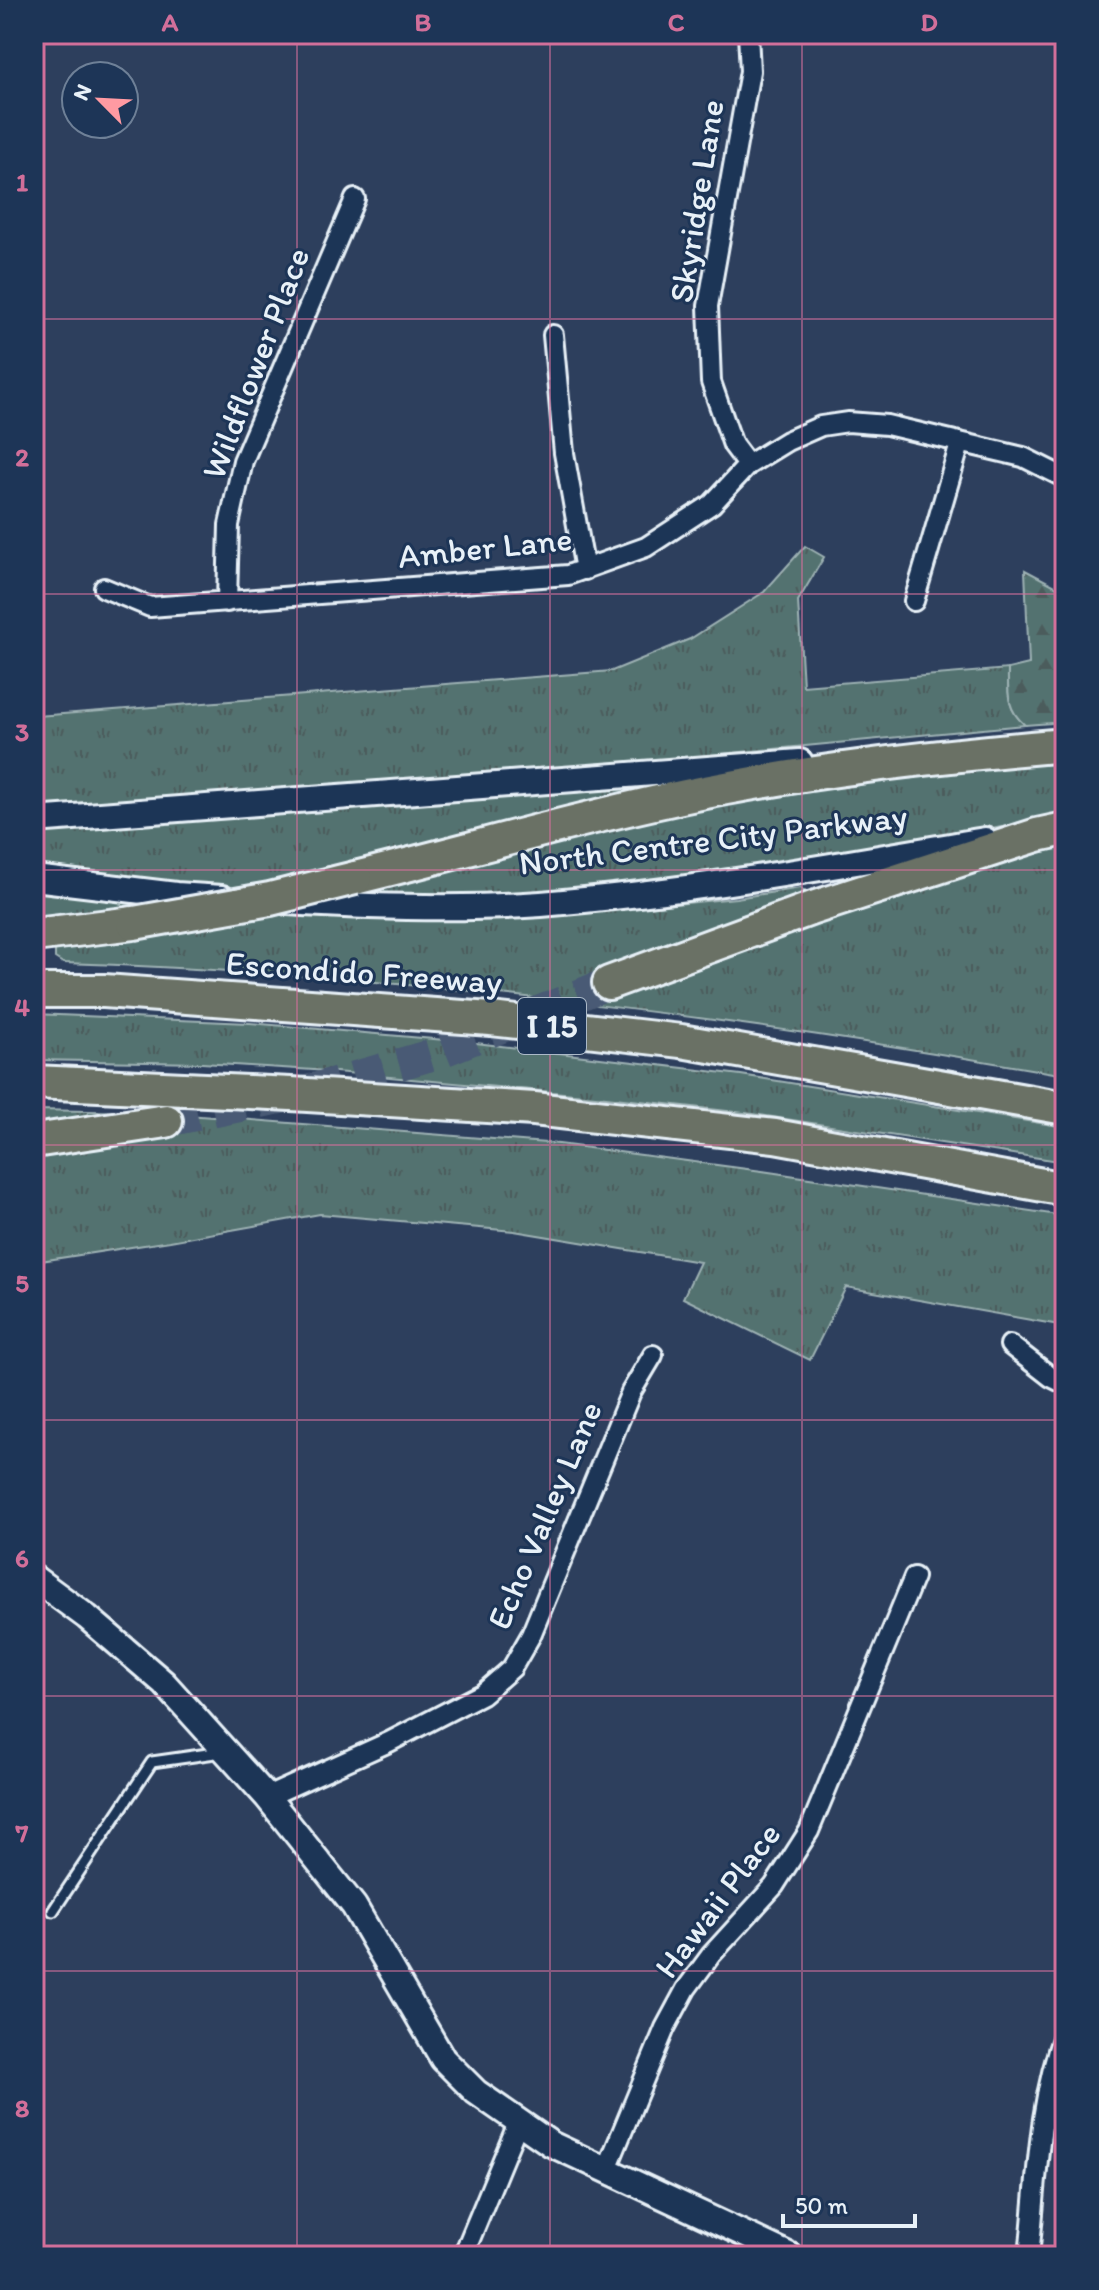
<svg xmlns="http://www.w3.org/2000/svg" width="1099" height="2290" viewBox="0 0 1099 2290" font-family="Itim,sans-serif">
  <defs>
    <pattern id="grass-tufts" width="24" height="20" patternUnits="userSpaceOnUse" patternTransform="scale(2)"><rect width="24" height="20" fill="#537270"/><path d="M3 7l-1-3M5 7V3M7 7l1-3M15 17l-1-3M17 17v-4M19 17l1-3" fill="none" stroke="#4c5b5b"/></pattern>
    <pattern id="forest-firs" width="22" height="20" patternUnits="userSpaceOnUse" patternTransform="scale(2)"><rect width="22" height="20" fill="#537270"/><path d="M5 1l3.5 6h-7zM16 11l3.5 6h-7z" fill="#4c5b5b"/></pattern>
  </defs>
  <rect width="100%" height="100%" fill="#2d3f5d"/>
  <filter id="ink" filterUnits="userSpaceOnUse"><feTurbulence type="fractalNoise" baseFrequency=".0125" numOctaves="2"/><feDisplacementMap in="SourceGraphic" scale="16" xChannelSelector="R" yChannelSelector="G"/><feConvolveMatrix kernelMatrix="1 2 1 2 8 2 1 2 1" color-interpolation-filters="sRGB"/></filter>
  <g filter="url(#ink)">
    <path fill="url(#grass-tufts)" stroke="#9eb2b4" stroke-width="2" d="M805 546 824 557 798 601 803 686 1008 669C1008 692 1006 709 1025 725L563 769 34 808V717L37 716 612 671 690 639 764 592Z
      M1065 756V814L923 843 662 883 531 893 406 897 174 888 34 869V829L627 786 630 791 626 797 536 846 802 783Z
      M1065 846V1075C734 1017 399 974 63 963L55 958V947L34 921V887L495 916 575 914 736 898 801 888 806 893 801 899 877 898Z
      M34 1014 250 1023 468 1042 741 1075 1065 1127V1162L753 1114 606 1097 314 1070 202 1063 34 1060Z
      M34 1110 142 1112 34 1134Z
      M161 1113 559 1144 762 1171 1065 1216V1326L846 1287 810 1360 683 1298 700 1262 514 1231 320 1214 170 1241 34 1262V1157L163 1135Z"/>
    <path fill="url(#forest-firs)" stroke="#9eb2b4" stroke-width="2" d="M1025 570 1065 591V722L1025 725C1006 709 1008 692 1008 669L1029 664Z"/>
    <g fill="none" stroke-linecap="round" stroke-linejoin="round">
      <path stroke="#495a74" stroke-width="32" stroke-dasharray="32 16" stroke-linecap="butt" d="M166 1121 290 1096 438 1053 609 983"/>
      <defs>
        <path id="lane" d="M53 1911 152 1762 222 1752"/>
        <path id="street" d="M748 34 750 71 708 306 711 382 733 445 748 465
          M553 335 564 453 585 570
          M104 588 150 607 568 575 646 547 712 504 748 465 787 441 821 426 848 422 887 425 1023 457 1065 478
          M914 601 960 444
          M227 602 229 525 243 461 355 199
          M1010 1345 1051 1377 1065 1384
          M267 1797 389 1742 482 1694 512 1668 531 1635 631 1392 653 1355
          M606 2171 665 2028 686 1989 711 1955 774 1886 809 1831 914 1577
          M463 2256 518 2123
          M1029 2256C1037 2181 1038 2102 1065 2030"/>
        <path id="secondary" d="M34 820 800 762
          M34 878 176 895 222 898
          M287 902C370 907 459 910 541 904 691 892 838 865 985 840
          M34 1578 87 1617 164 1683 267 1797 354 1906 443 2059 476 2092 551 2144 791 2256"/>
        <path id="highway" d="M355 878C465 851 575 819 686 796 811 770 938 756 1065 745
          M34 935 134 923
          M609 983 813 908 1037 835 1065 829
          M34 991H104L491 1019 681 1041 1065 1108
          M34 1082 291 1094 534 1109 775 1136 1065 1189
          M34 1141 166 1121"/>
      </defs>
      <use href="#lane" stroke="#e8f1f8" stroke-width="15"/>
      <use href="#street" stroke="#e8f1f8" stroke-width="24"/>
      <use href="#secondary" stroke="#e8f1f8" stroke-width="30"/>
      <use href="#highway" stroke="#e8f1f8" stroke-width="38"/>
      <use href="#lane" stroke="#1d3557" stroke-width="9"/>
      <use href="#street" stroke="#1d3557" stroke-width="18"/>
      <use href="#secondary" stroke="#1d3557" stroke-width="24"/>
      <use href="#highway" stroke="#6a7165" stroke-width="32"/>
      <defs>
        <path id="highway-bridge" d="M134 923 270 899 355 878"/>
      </defs>
      <use href="#highway-bridge" stroke="#e8f1f8" stroke-width="38" stroke-linecap="butt"/>
      <use href="#highway-bridge" stroke="#6a7165" stroke-width="32"/>
    </g>
  </g>
  <path fill="none" stroke="#d16f9a" stroke-width="2" stroke-opacity="0.55" d="M297 34V2256M550 34V2256M802 34V2256M34 319H1065M34 594H1065M34 870H1065M34 1145H1065M34 1420H1065M34 1696H1065M34 1971H1065"/>
  <g text-anchor="middle" stroke-width="6" stroke-linejoin="round" paint-order="stroke">
    <rect fill="#1d3557" stroke="#abb9c8" stroke-width="2" x="518" y="998" width="68" height="56" rx="6"/>
    <g font-size="32" font-weight="bold" fill="#e8f1f8">
      <text x="552" y="1037">I 15</text>
    </g>
    <g font-size="34" fill="#e8f1f8" stroke="#1d3557">
      <text transform="translate(696 201) rotate(-81)" y="12">Skyridge Lane</text>
      <text transform="translate(255 363) rotate(-69)" y="12">Wildflower Place</text>
      <text transform="translate(485 547) rotate(-6)" y="12">Amber Lane</text>
      <text transform="translate(713 839) rotate(-7)" y="12">North Centre City Parkway</text>
      <text transform="translate(364 972) rotate(4)" y="12">Escondido Freeway</text>
      <text transform="translate(544 1515) rotate(-67)" y="12">Echo Valley Lane</text>
      <text transform="translate(717 1900) rotate(-53)" y="12">Hawaii Place</text>
    </g>
  </g>
  <rect width="1099" height="2290" fill="none" stroke="#1d3557" stroke-width="88"/>
  <g transform="translate(100 100) rotate(294)"><circle r="38" fill="#1d3557" stroke="#6e8097" stroke-width="2"/>
  <path d="M0-6L14 30L0 20L-14 30Z" fill="#ff9aa2"/>
  <text y="-12" font-size="22" font-weight="bold" text-anchor="middle" fill="#e8f1f8">N</text>
  </g>
  <path d="M783 2214v12h132v-12" fill="none" stroke="#e8f1f8" stroke-width="4"/>
  <text x="795" y="2214" font-size="24" fill="#e8f1f8" stroke="#1d3557" stroke-width="6" paint-order="stroke">50 m</text>
  <rect x="44" y="44" width="1011" height="2202" fill="none" stroke="#d16f9a" stroke-width="3"/>
  <g font-size="26" text-anchor="middle" font-weight="bold" fill="#d16f9a">
    <text x="170" y="31">A</text>
    <text x="423" y="31">B</text>
    <text x="676" y="31">C</text>
    <text x="929" y="31">D</text>
    <text x="22" y="191">1</text>
    <text x="22" y="466">2</text>
    <text x="22" y="741">3</text>
    <text x="22" y="1016">4</text>
    <text x="22" y="1292">5</text>
    <text x="22" y="1567">6</text>
    <text x="22" y="1842">7</text>
    <text x="22" y="2117">8</text>
  </g>
</svg>
